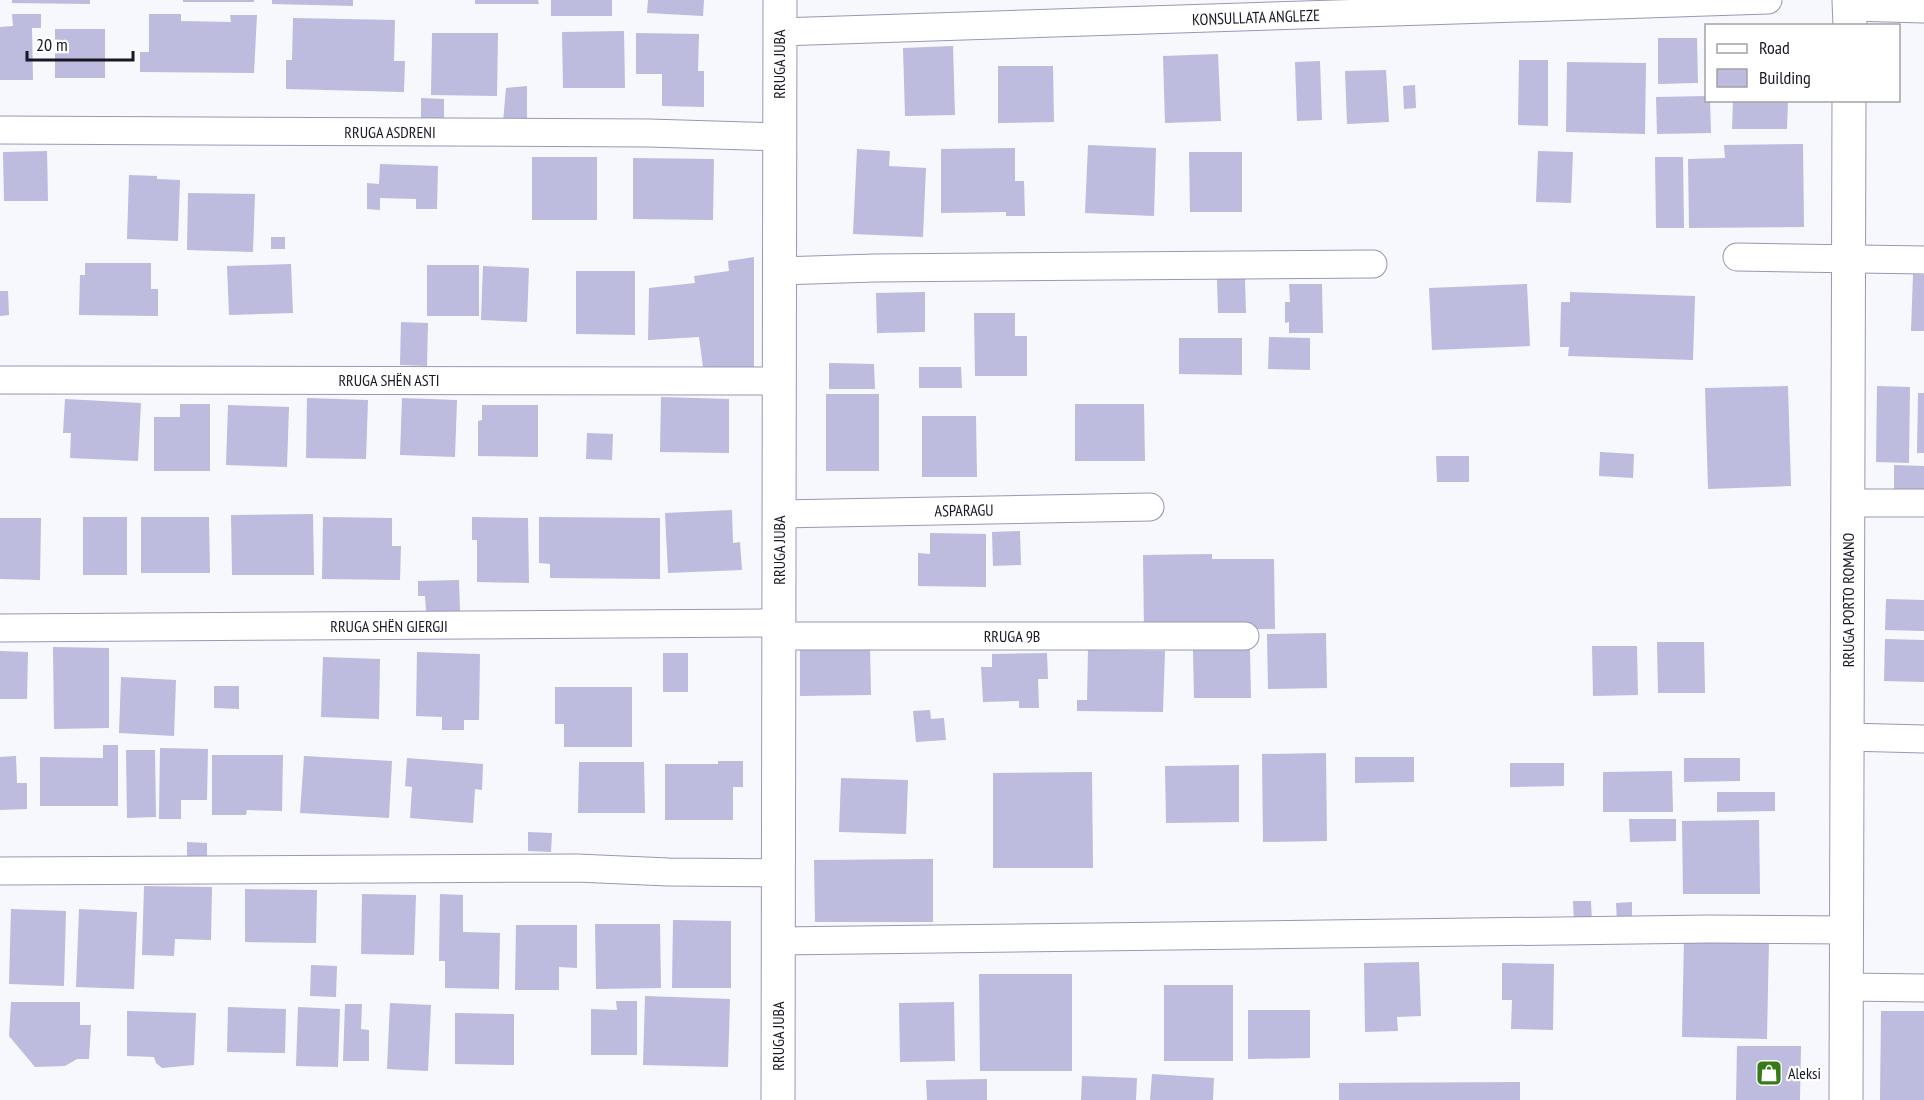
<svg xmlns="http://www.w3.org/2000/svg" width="1924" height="1100" viewBox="0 0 1924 1100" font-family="'PT Sans Narrow',sans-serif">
  <rect width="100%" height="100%" fill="#f7f7fe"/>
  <path fill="#bdbbde" d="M12 0H90V4L12 3Z
    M183 0H254V2H183Z
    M272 0H353V6L272 4Z
    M475 0H538L539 4H475Z
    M551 0H612V16H551Z
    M648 0H704L703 16 647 13Z
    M12 14H41V28H32L33 80H0V27L13 26Z
    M149 14H181V21L231 22 230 15H257L254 73 140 72V52H149Z
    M293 18 395 20 394 61H405L404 92 286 89V60H292Z
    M55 29H105V78H55Z
    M624 31 625 88H563L562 32Z
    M432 33H498L497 96 431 95Z
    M636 33 699 34 698 71H704V107L662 106V74H636Z
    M1658 38H1697L1698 83 1658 84Z
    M953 46 955 115 905 116 903 48Z
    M1218 54 1221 121 1165 123 1163 56Z
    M1519 60H1548V126L1518 125Z
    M1320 61 1322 120 1297 121 1295 62Z
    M1567 62 1646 63 1645 134 1566 132Z
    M998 66H1053L1054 122 998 123Z
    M1386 70 1389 122 1347 124 1345 71Z
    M1415 85 1416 108 1404 109 1403 86Z
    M527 86V122H503L506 88Z
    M1706 96V100H1710L1711 133 1657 134 1656 97Z
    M421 98 444 99V118H421Z
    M1733 100H1788L1787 129H1732Z
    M1803 144 1804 227 1689 228 1688 159 1725 158 1724 145Z
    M1088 145 1156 148 1154 216 1085 213Z
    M1015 148V181H1024L1025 216H1006V212L941 213V149Z
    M857 149 890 151 889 166 926 168 923 237 853 234Z
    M47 151 48 201H4L3 152Z
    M1538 151 1573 152 1571 203 1536 202Z
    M1189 152H1242V212H1190Z
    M532 157H597V220H532Z
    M1655 157H1683L1684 228H1656Z
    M633 158 714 159 713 220 633 219Z
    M380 164 438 166 437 209H416V199L380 198V210L367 209V183L379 184Z
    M129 175 157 176V179L180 180 178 241 127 239Z
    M188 193 255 194 253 252 187 250Z
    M271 237H285V249H271Z
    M754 257V370L703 367 699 337 648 340 649 288 695 283 694 276 729 271 728 261Z
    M85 263H151V289H158V316L79 315 80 275H85Z
    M291 264 293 313 229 315 227 266Z
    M427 265H479V316H427Z
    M483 266 529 268 527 322 481 320Z
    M576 271H635V335L576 334Z
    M1913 274 1924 275V331H1911Z
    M1217 279H1245L1246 313H1218Z
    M1289 284H1322L1323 333H1289V322L1285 323V302H1290Z
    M1527 284 1530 346 1432 350 1429 288Z
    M0 291H8L9 315 0 316Z
    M925 292V332L877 333 876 293Z
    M1570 292 1695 296 1693 360 1568 356 1569 347H1560L1561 302H1570Z
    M974 313H1015V336H1027V376H975Z
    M401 322 428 323 427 366 400 365Z
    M1269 337 1310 338V370L1268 369Z
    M1179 338H1242V375L1179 374Z
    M829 363 874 364 875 389H829Z
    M919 367H961L962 388H919Z
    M1788 386 1791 486 1708 489 1705 388Z
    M1877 386 1910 387 1909 463 1876 462Z
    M1918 393H1924V453H1917Z
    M826 394H879V471H826Z
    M661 397 729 399V453L660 452Z
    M307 398 368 400 366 459 306 458Z
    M402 398 457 400 455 457 400 455Z
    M65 399 141 403 138 461 70 458 71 433H63Z
    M180 404H210V471H154V417H180Z
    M1075 404H1144L1145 461H1075Z
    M228 405 289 407 287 467 226 465Z
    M482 405H538V457L478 456V421L482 420Z
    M922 416H976L977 477H922Z
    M587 433 613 434 612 460 586 459Z
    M1600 452 1634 454 1633 478 1599 476Z
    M1436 456H1469V482H1437Z
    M1894 465 1924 466V495L1894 494Z
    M732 510 733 543 740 542 742 570 668 573 665 513Z
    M313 514 314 575H232L231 515Z
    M83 517H127V575H83Z
    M141 517H209L210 573H141Z
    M323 517 392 518V546H401L400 580 322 579Z
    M472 517 528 518 529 583 477 582V540H472Z
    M539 517 660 518V579L550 578V564L539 563Z
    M0 518H41L40 580 0 579Z
    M1020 531 1021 565 993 566 992 532Z
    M930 533 986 534V587L918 586V553L930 554Z
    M1212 554V559H1274L1275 629 1144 630 1143 555Z
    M459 580 460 611H426L425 596H418V581Z
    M1886 599 1924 600V631L1885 630Z
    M1326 633 1327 688 1268 689 1267 634Z
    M1885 639 1924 640V682L1884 681Z
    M1657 642H1704L1705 693H1658Z
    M1592 646H1637L1638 695 1593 696Z
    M53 647 109 648V728L54 729Z
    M870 649 871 695 800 696V650Z
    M1088 650 1165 651 1163 712 1077 711V700H1087Z
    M1193 650H1250L1251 698H1194Z
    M0 651 28 652 27 699H0Z
    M417 652 480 654 479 720H464V730H442V717L416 716Z
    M663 653H688V692H663Z
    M1047 653 1048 679H1038L1039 708H1019V701L983 702 981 667H992V654Z
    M323 657 380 659 379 719 321 717Z
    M121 677 176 680 174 736 119 733Z
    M214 686H239V709L214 708Z
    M555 687H632V747H564V724H555Z
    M930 710 931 719 944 718 946 740 916 742 913 711Z
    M103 745H118V806H40V757L103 758Z
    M160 748 208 749 207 800H181V819H159Z
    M126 750H155L156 817 127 818Z
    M1326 753 1327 841 1263 842 1262 754Z
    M212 755H283L282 811 247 810 246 815H212Z
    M16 756 17 783H27V809L0 810V757Z
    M304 756 392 761 389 818 300 813Z
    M1355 757H1414V782L1355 783Z
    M407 758 483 764 482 790 475 789 473 823 410 818 412 787 405 786Z
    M1684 758H1740V781L1684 782Z
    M718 761H743V787H733V820H665V764H718Z
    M579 762H644L645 813H578Z
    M1510 763H1564V786L1510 787Z
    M1239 765V822L1166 823 1165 766Z
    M1672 771 1673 812H1603V772Z
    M1092 772 1093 868H993V773Z
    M841 778 908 780 906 834 839 832Z
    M1717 792H1775V811L1717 812Z
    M1629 819H1676V841L1630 842Z
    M1759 820 1760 894H1683L1682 821Z
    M528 832 552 833 551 852 528 851Z
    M187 842 207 843V860L187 859Z
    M933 859V922H815L814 860Z
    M144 886 212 887 211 940 175 939 174 956 142 955Z
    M245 889 317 890 316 943 245 942Z
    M362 894 416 895 414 955 361 954Z
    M440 894 463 895V932L500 933 499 989 445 988V961H439Z
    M1573 901H1591L1592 923H1574Z
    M1632 902V922H1617L1616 903Z
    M11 909 66 911 64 986 9 984Z
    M79 909 137 912 134 989 76 987Z
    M673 920 731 921V988H672Z
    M595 924H660L661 988 596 989Z
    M516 925H577V968L559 967V990H515Z
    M1684 938 1769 939 1767 1039 1682 1037Z
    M1419 962 1421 1016 1397 1017 1398 1031 1365 1032 1364 963Z
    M1502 963 1554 964 1553 1030 1511 1029 1512 1000H1502Z
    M311 965 337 966 336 997 310 996Z
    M979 974H1072V1071H980Z
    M1164 985H1233V1061H1164Z
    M645 996 730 999 728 1067 643 1065Z
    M616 1001H637V1055H591V1009L617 1010Z
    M11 1002H80V1025H91L89 1059H77L65 1066 35 1067 9 1036Z
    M954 1002 955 1061 900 1062 899 1003Z
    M390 1003 431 1005 428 1071 387 1069Z
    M345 1004H362L361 1029 369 1030V1061H343Z
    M228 1007 286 1009 285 1053 227 1052Z
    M298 1007 340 1009 338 1067 296 1066Z
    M1248 1010H1310V1058L1248 1059Z
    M127 1011 196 1013 194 1065 162 1068 156 1063 154 1057 127 1056Z
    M1881 1011H1924V1100H1880Z
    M455 1013 514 1014V1065L455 1064Z
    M1737 1046H1801L1800 1100H1736Z
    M1152 1074 1214 1078 1213 1100H1150Z
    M1082 1076 1137 1078 1136 1100H1081Z
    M987 1079V1100H927L926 1080Z
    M1520 1082V1100H1339V1083Z"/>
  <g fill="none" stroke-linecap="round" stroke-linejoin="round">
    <defs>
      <path id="street" d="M1850 7 1924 9
        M779 32 1768 0
        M0 130 649 133 779 137
        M1737 257 1924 260
        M779 271 875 268 1373 264
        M0 380 779 381
        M1848 503H1924
        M779 514 1150 507
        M0 628 779 623
        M779 636H1245
        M1847 737 1924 739
        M0 871 577 868 668 872 778 873
        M778 941 1709 929 1846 930
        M1847 987 1924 988"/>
      <path id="secondary" d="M1849 0 1850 26
        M778 1100 780 0
        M1846 1100 1849 100"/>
    </defs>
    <use href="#street" stroke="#9897b8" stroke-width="29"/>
    <use href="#secondary" stroke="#9897b8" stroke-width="35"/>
    <use href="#street" stroke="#fff" stroke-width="27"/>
    <use href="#secondary" stroke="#fff" stroke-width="33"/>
  </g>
  <defs>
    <symbol id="shop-square" viewBox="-11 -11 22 22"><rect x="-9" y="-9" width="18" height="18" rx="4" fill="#397a18" stroke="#fff"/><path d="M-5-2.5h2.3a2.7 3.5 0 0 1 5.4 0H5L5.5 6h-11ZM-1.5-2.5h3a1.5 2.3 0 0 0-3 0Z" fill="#fff"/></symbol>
  </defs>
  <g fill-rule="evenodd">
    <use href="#shop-square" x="1754" y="1058" width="30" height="30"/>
  </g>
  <g text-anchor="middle" stroke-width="4.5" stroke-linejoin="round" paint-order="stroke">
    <g font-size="16" fill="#181824" stroke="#fff">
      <text transform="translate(1256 17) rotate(-2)" y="6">KONSULLATA ANGLEZE</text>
      <text transform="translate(779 64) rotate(-90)" y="6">RRUGA JUBA</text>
      <text x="390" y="138">RRUGA ASDRENI</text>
      <text x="389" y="386">RRUGA SHËN ASTI</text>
      <text transform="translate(964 510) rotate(-1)" y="6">ASPARAGU</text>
      <text transform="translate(779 550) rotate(-90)" y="6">RRUGA JUBA</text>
      <text transform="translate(1848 600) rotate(-90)" y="6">RRUGA PORTO ROMANO</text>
      <text x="389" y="632">RRUGA SHËN GJERGJI</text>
      <text x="1012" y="642">RRUGA 9B</text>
      <text transform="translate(778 1036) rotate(-90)" y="6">RRUGA JUBA</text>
    </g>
    <g font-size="16" fill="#181824" stroke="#fff" text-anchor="start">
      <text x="1788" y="1079">Aleksi</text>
    </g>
  </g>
  <rect x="1705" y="24" width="195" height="78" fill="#ffffff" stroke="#a3a3a7" stroke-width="1.5"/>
  <rect x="1717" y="44" width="30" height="9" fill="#ffffff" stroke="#a3a3a7" stroke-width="1.5"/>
  <text x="1759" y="54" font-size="18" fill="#181824">Road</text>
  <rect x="1717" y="69" width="30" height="18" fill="#bdbbde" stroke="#a3a3a7" stroke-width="1.5"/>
  <text x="1759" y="84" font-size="18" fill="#181824">Building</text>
  <path d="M27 51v9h106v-9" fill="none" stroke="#181824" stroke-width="3"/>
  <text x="36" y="51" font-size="18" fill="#181824" stroke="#ffffff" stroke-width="4.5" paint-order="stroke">20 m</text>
</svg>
